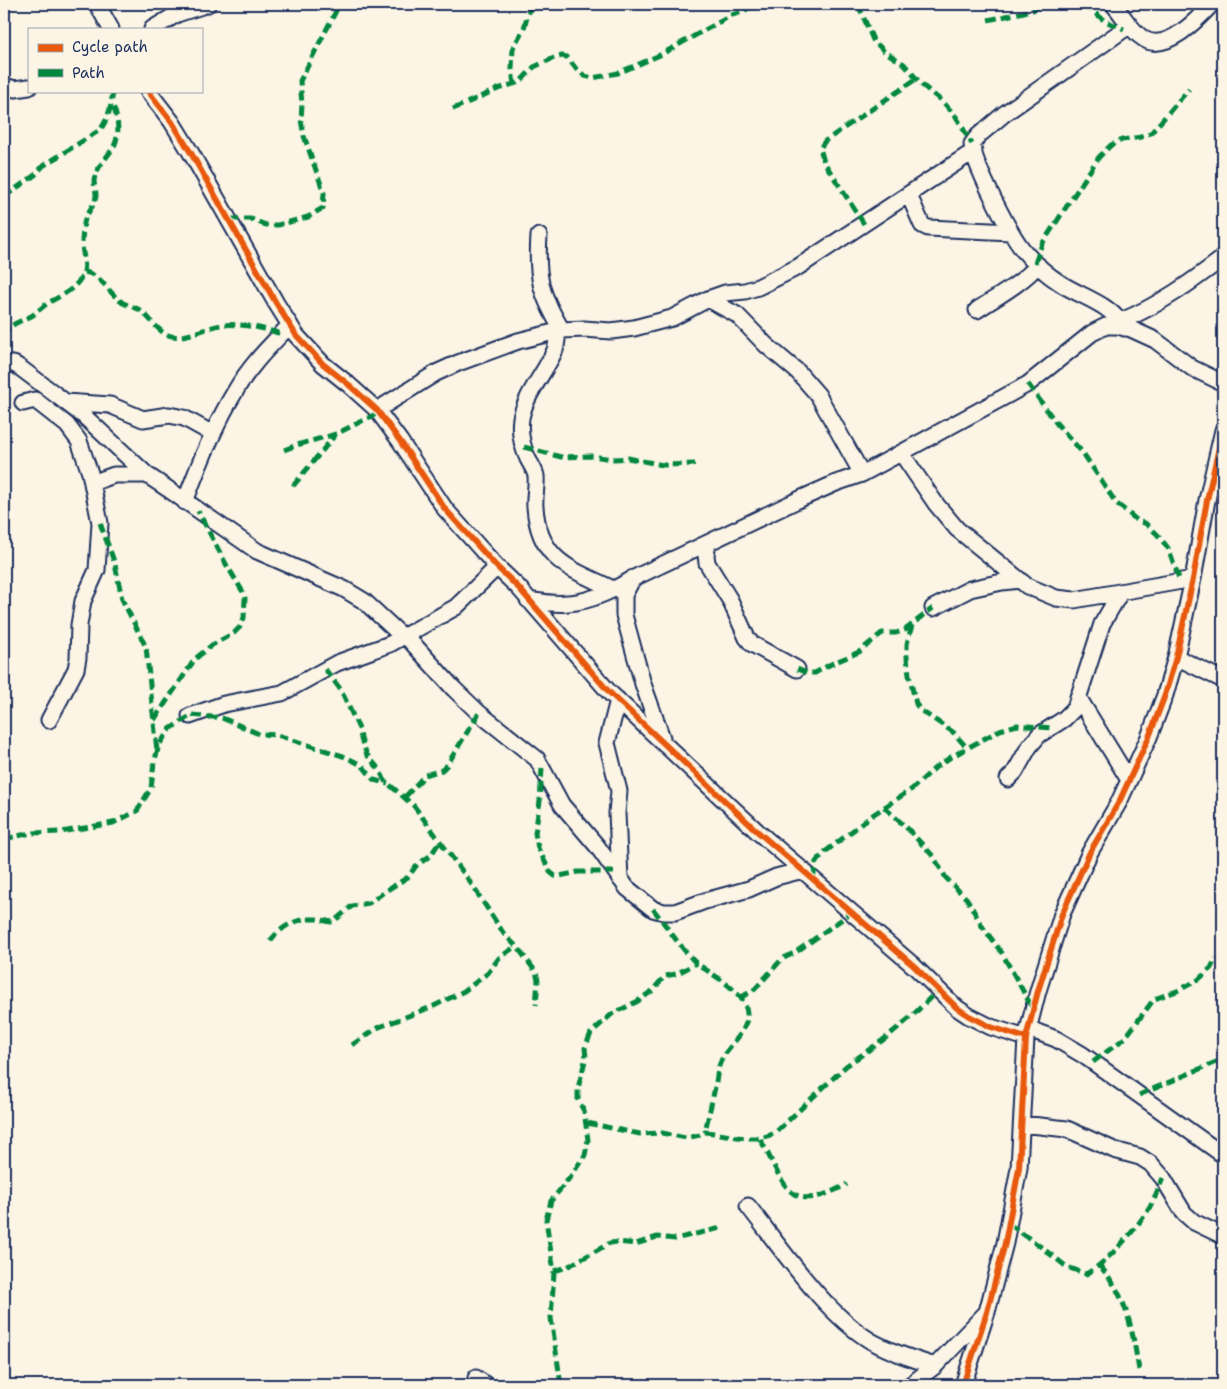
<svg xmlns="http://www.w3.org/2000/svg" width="1227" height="1389" viewBox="0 0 1227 1389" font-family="'Shantell Sans',sans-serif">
  <rect width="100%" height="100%" fill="#fcf5e5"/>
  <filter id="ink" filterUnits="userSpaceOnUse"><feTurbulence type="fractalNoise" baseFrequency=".02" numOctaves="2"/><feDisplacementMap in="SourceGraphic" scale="10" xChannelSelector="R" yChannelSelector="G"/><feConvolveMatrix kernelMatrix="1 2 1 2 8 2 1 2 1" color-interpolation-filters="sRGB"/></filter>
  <g filter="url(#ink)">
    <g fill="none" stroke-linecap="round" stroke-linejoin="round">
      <defs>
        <path id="minor" d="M97 4 111 29
          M1113 4C1123 15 1131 31 1144 39 1166 53 1198 19 1212 4
          M152 29 177 14 208 4
          M4 86 15 89 29 87
          M148 91 172 122 191 153 276 303 296 335 323 364 348 384 377 410 400 441 445 509 497 567 518 587 609 692 758 832 914 966 957 1008 969 1016 991 1027 1026 1038
          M909 195 922 225 928 228 1011 232
          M539 236C536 278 541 295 562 330
          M708 299 737 315 766 345 798 372 818 395 862 474
          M977 310C998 296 1021 284 1038 265
          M1121 321C1160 305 1190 283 1223 258
          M1124 328C1112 304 1081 297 1060 283 1046 274 1033 262 1023 250 1010 234 973 163 972 144L978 136 1004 114 1130 25
          M558 331C557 337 557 344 555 350 545 373 526 393 521 418 519 432 522 446 528 459 531 465 535 470 536 476 537 486 534 497 535 507 539 561 571 569 613 589
          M4 366C12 361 16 365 23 370L84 416 147 475 168 489 257 551 344 589 364 601 403 637
          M65 402 110 405 143 419 169 415 184 418 213 434
          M23 403 35 400 67 425 79 441 90 473 100 523 97 570 83 601 79 625 78 658 76 669 49 720
          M377 410 436 373 458 363 518 341 562 330 584 329 611 331 634 328 672 318 708 299 725 293 745 291 758 287 798 267 974 151
          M902 454 936 504 957 529 1027 586 1056 598 1074 600 1193 579
          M92 483 114 475H147
          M185 502C199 464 215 424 236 390 250 365 271 345 290 325
          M708 543 706 555 707 563 730 600 747 638 752 644 797 669
          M633 578 624 595V615L643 684 662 738
          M528 600C541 602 555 605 568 603 592 602 617 588 638 576L800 499 836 483 862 474 1028 384 1092 333 1106 326H1117L1131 329 1155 340 1192 368 1223 383
          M933 608 970 589 1002 582 1020 580
          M406 636 454 689 479 713 537 759 562 805 597 846 627 888 653 909 664 912H675L705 901 749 889 776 877 803 870
          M1176 657 1223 680
          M1078 697 1129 780
          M618 700 607 743 619 791 617 813 620 879
          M190 716 224 704 282 693 337 663 390 644 456 607 497 567
          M1008 779 1015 772 1029 747 1039 735 1064 719 1075 708 1102 624 1120 593
          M1029 1029 1056 1039 1083 1055 1223 1155
          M1022 1124 1067 1129 1114 1150 1140 1157 1151 1164 1163 1178 1184 1213 1194 1222 1223 1236
          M748 1206C781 1248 825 1314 871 1341 891 1352 913 1359 935 1366
          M476 1378 486 1385
          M910 1385 935 1366 985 1314
          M963 1385 987 1312 1005 1243 1019 1168 1026 1038 1038 991 1062 914 1090 852 1119 802 1149 737 1165 695 1176 657 1193 579 1207 500 1223 430"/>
      </defs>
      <use href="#minor" stroke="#1b2f5e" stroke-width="19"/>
      <use href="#minor" stroke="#fcf5e5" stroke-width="15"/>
      <path stroke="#00873e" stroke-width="5" stroke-dasharray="10 5" stroke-linecap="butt" d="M858 4 873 40 884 51 904 64 922 85 944 103 957 118 972 144
        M1084 4 1105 21 1124 29
        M988 20 1033 10 1042 4
        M514 85 512 69 513 48 524 28 531 4
        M453 109 498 89 520 82 534 67 554 58 562 56 567 57 577 70 585 76 593 78 618 73 660 55 732 15 742 12 756 4
        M4 197 35 175 43 166 100 130C109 118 111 106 113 91
        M229 219H251L266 225H278L308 217 323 208 324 193 304 136 301 120 302 104 300 81 338 7 341 4
        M864 224 824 162 820 148 825 141 916 79
        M1035 263 1042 244 1099 157 1111 145 1122 140 1141 137 1151 133 1189 89
        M85 272C101 275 107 290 119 300 124 305 130 305 136 308 149 314 155 330 168 335 183 341 206 327 221 325 242 323 262 328 281 334
        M4 337C8 323 21 322 33 315 38 311 42 307 48 303 60 296 73 291 81 278 88 269 83 257 82 245 82 237 83 227 85 219 88 211 96 204 96 195 96 190 94 185 94 180 97 166 106 159 113 148 121 135 118 116 112 104
        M1028 384 1057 424 1083 453 1116 503 1139 522 1145 523 1157 534 1168 548 1180 581
        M524 447 561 457 591 456 614 459 628 458 663 465 695 464
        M284 450 297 445 336 434 378 413
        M293 486 336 434
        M100 523 115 564 122 599 146 647 157 751
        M912 625 907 644V658L909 675 916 704 920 710 953 732 967 748
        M325 669 341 690 360 731 361 739 367 755 379 769 385 781 414 806 468 879 504 934 518 948 536 972 538 980 536 1005
        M797 669 807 673H815L831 664 859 652 882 633H896L905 630 933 608
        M192 715 222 718 259 734 277 735 343 756 362 765 374 780 388 784
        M154 720 195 659 212 645 234 633 240 627 244 618 245 598 243 592 226 564 198 511
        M542 768 540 801 535 833 538 848 550 872 555 876H560L578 872H614
        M405 797 425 775 442 770 447 765 479 713
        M884 807 906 827 933 856 946 878 967 899 982 926 1002 953 1033 1009
        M4 839 31 833 61 832 113 823 137 811 151 788 154 763 159 745 170 729 190 716
        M813 879 816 862 825 852 874 814 912 789 936 767 951 757 1000 730 1017 725 1051 728
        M653 909C666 925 678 944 693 960 709 975 755 993 746 1023 741 1038 727 1047 721 1061 717 1069 717 1079 715 1087 712 1102 708 1117 705 1132
        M270 941C282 926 296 918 316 919 322 919 327 922 333 922L352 906 369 903 384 892 408 877 416 866 431 855 440 841
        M740 998 755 989 782 959 796 952 852 912
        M352 1045 377 1028 434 1006 464 991 488 973 499 958 516 946
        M1093 1062 1125 1038 1154 999 1177 991 1198 980 1211 968 1216 958
        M1139 1095 1223 1059
        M587 1123 640 1134 662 1133 686 1138 700 1135 705 1132C729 1134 752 1144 775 1133L846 1066 883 1040 911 1017 938 990
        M760 1139C786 1184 786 1218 847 1184
        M1009 1224 1041 1247 1067 1267 1086 1274C1107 1263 1138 1227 1150 1207 1155 1198 1159 1188 1163 1178
        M1099 1265C1128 1297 1132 1330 1139 1370
        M554 1271 567 1267 610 1243 618 1242 636 1244 657 1237 675 1239 721 1228
        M561 1385 551 1318 554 1272 546 1220 551 1201 571 1176 585 1155 588 1140 584 1111 578 1100V1088L586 1057 585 1048 591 1033 612 1014 638 1001 652 991 665 976 676 974 697 963"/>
      <defs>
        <path id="cycleway" d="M148 91 172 122 191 153 276 303 296 335 323 364 348 384 377 410 400 441 445 509 497 567 518 587 609 692 758 832 914 966 957 1008 969 1016 991 1027 1026 1038
          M963 1385 987 1312 1005 1243 1019 1168 1026 1038 1038 991 1062 914 1090 852 1119 802 1149 737 1165 695 1176 657 1193 579 1207 500 1223 430"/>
      </defs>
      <use href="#cycleway" stroke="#fcf5e5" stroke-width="9"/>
      <use href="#cycleway" stroke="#e8590c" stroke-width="6"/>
    </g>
  </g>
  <rect width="1227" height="1389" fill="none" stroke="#fcf5e5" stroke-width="20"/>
  <rect x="10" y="10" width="1207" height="1369" fill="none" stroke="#1b2f5e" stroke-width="2" filter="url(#ink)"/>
  <rect x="28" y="28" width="175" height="65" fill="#fcf5e5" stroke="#a2a6af"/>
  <rect x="38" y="44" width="25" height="8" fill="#e8590c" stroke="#a2a6af"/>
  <text x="72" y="52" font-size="15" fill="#1b2f5e">Cycle path</text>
  <rect x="38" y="69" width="25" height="8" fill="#00873e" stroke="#a2a6af"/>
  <text x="72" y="78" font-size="15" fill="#1b2f5e">Path</text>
</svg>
